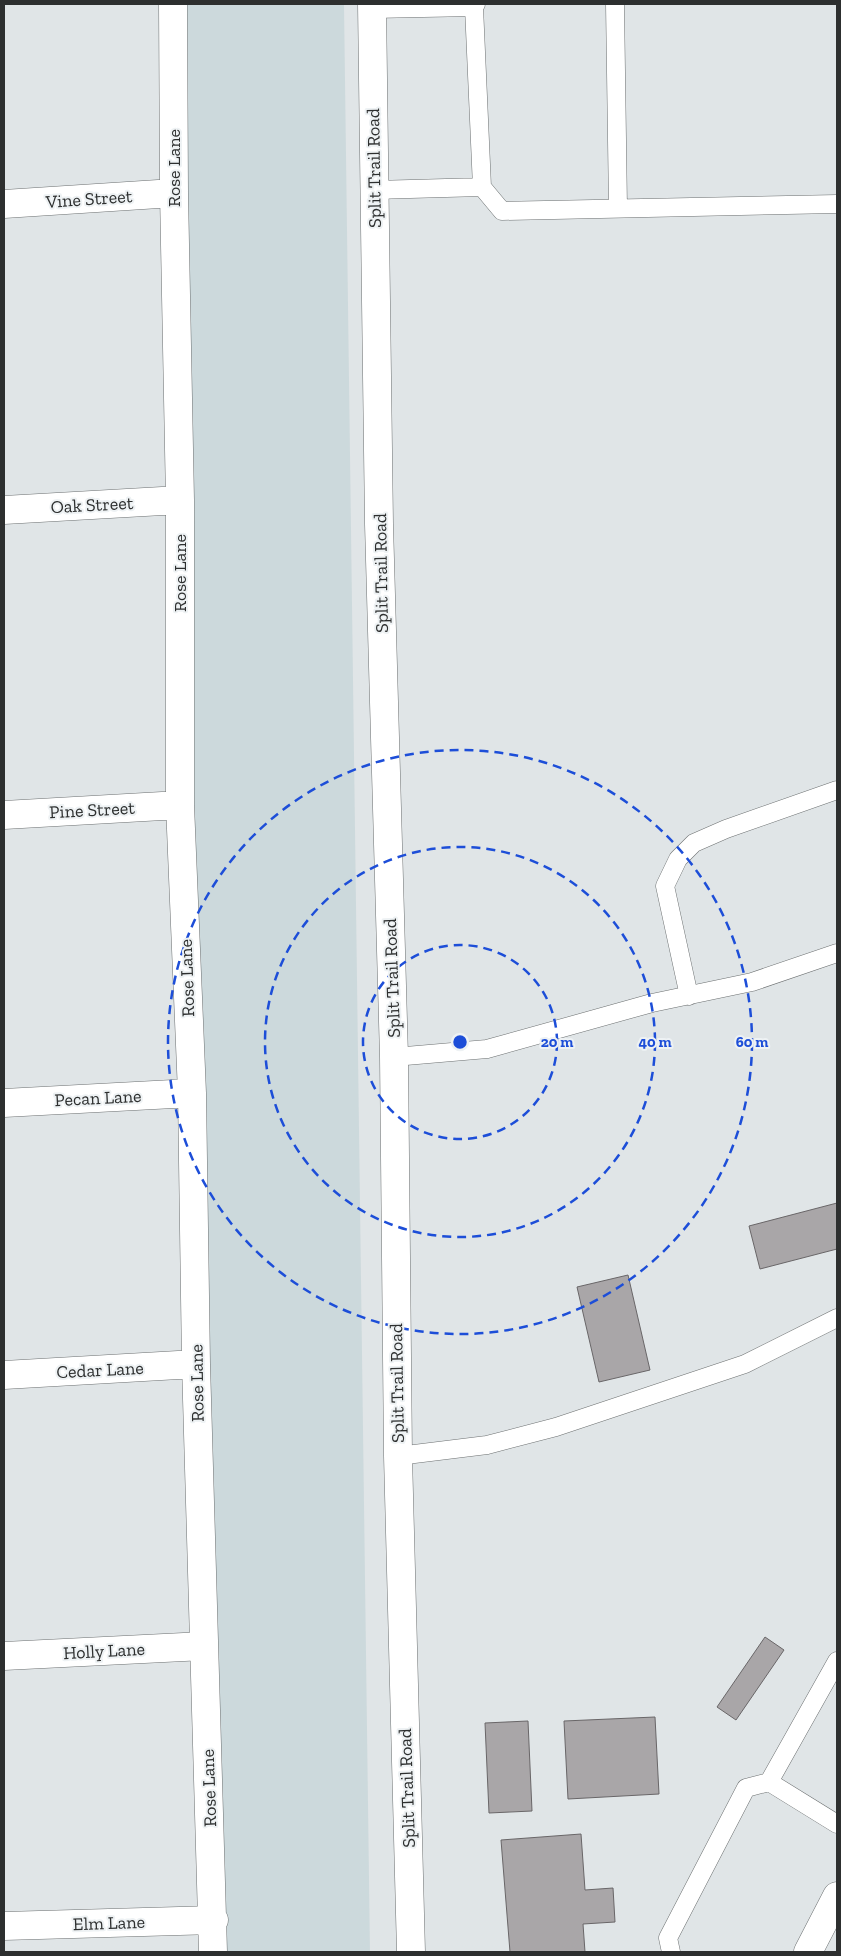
<svg xmlns="http://www.w3.org/2000/svg" width="841" height="1956" viewBox="0 0 841 1956" font-family="'Zilla Slab',serif">
  <rect width="100%" height="100%" fill="#e0e5e7"/>
  <path fill="#ccd9dc" d="M171 4H344L370 1952H211Z"/>
  <path fill="#a9a6a8" stroke="#696668" d="M837 1203V1249L760 1269 749 1226Z
    M628 1275 650 1370 599 1382 577 1287Z
    M765 1637 784 1650 736 1720 717 1707Z
    M655 1717 659 1794 568 1799 564 1721Z
    M528 1721 532 1811 489 1813 485 1723Z
    M581 1834 585 1890 613 1888 615 1922 583 1924 585 1952H510L501 1840Z"/>
  <g fill="none" stroke-linecap="round" stroke-linejoin="round">
    <defs>
      <path id="lane" d="M615 4 618 208
        M474 7 482 187
        M372 9 474 7 476 4
        M374 190 482 187 502 211 837 204
        M689 996 665 886 678 859 694 843 726 829 837 790
        M394 1057 487 1049 652 1003 752 982 837 953
        M398 1456 487 1445 556 1427 745 1364 837 1318
        M769 1782 837 1661
        M671 1952 668 1938 746 1788 769 1782 837 1824"/>
      <path id="street" d="M173 4 174 193 180 500V805L192 1093 196 1364 213 1952
        M372 4 379 524 394 1057 398 1456 411 1952
        M4 204 174 193
        M4 510 180 500
        M4 815 180 805
        M4 1103 192 1093
        M4 1375 196 1364
        M4 1656 204 1646
        M4 1926 214 1920"/>
      <path id="secondary" d="M808 1952 837 1896"/>
    </defs>
    <use href="#lane" stroke="#6c7071" stroke-width="19"/>
    <use href="#street" stroke="#6c7071" stroke-width="29"/>
    <use href="#secondary" stroke="#6c7071" stroke-width="29"/>
    <use href="#lane" stroke="#fff" stroke-width="18"/>
    <use href="#street" stroke="#fff" stroke-width="28"/>
    <use href="#secondary" stroke="#fff" stroke-width="28"/>
  </g>
  <g fill="none" stroke="#1d4ed8" stroke-width="2.5" stroke-dasharray="9 6">
    <circle cx="460" cy="1042" r="97"/>
    <circle cx="460" cy="1042" r="195"/>
    <circle cx="460" cy="1042" r="292"/>
  </g>
  <g text-anchor="middle" stroke-width="4" stroke-linejoin="round" paint-order="stroke">
    <g font-size="18" fill="#2d2f2f" stroke="#eef2f4">
      <text transform="translate(174 168) rotate(-90)" y="6">Rose Lane</text>
      <text transform="translate(374 168) rotate(-91)" y="6">Split Trail Road</text>
      <text transform="translate(89 199) rotate(-4)" y="6">Vine Street</text>
      <text transform="translate(92 505) rotate(-3)" y="6">Oak Street</text>
      <text transform="translate(180 573) rotate(-90)" y="6">Rose Lane</text>
      <text transform="translate(381 573) rotate(-91)" y="6">Split Trail Road</text>
      <text transform="translate(92 810) rotate(-3)" y="6">Pine Street</text>
      <text transform="translate(187 978) rotate(-92)" y="6">Rose Lane</text>
      <text transform="translate(392 978) rotate(-92)" y="6">Split Trail Road</text>
      <text transform="translate(98 1098) rotate(-3)" y="6">Pecan Lane</text>
      <text transform="translate(100 1370) rotate(-3)" y="6">Cedar Lane</text>
      <text transform="translate(197 1383) rotate(-91)" y="6">Rose Lane</text>
      <text transform="translate(397 1383) rotate(-91)" y="6">Split Trail Road</text>
      <text transform="translate(104 1651) rotate(-3)" y="6">Holly Lane</text>
      <text transform="translate(209 1788) rotate(-92)" y="6">Rose Lane</text>
      <text transform="translate(407 1788) rotate(-92)" y="6">Split Trail Road</text>
      <text transform="translate(109 1923) rotate(-2)" y="6">Elm Lane</text>
    </g>
  </g>
  <circle cx="460" cy="1042" r="8" fill="#1d4ed8" stroke="#eef2f4" stroke-width="2.5"/>
  <g font-size="15" text-anchor="middle" font-weight="bold" fill="#1d4ed8" stroke="#eef2f4" stroke-width="4" stroke-linejoin="round" paint-order="stroke">
    <text x="557" y="1047">20 m</text>
    <text x="655" y="1047">40 m</text>
    <text x="752" y="1047">60 m</text>
  </g>
  <rect width="841" height="1956" fill="none" stroke="#2d2f2f" stroke-width="10"/>
</svg>
